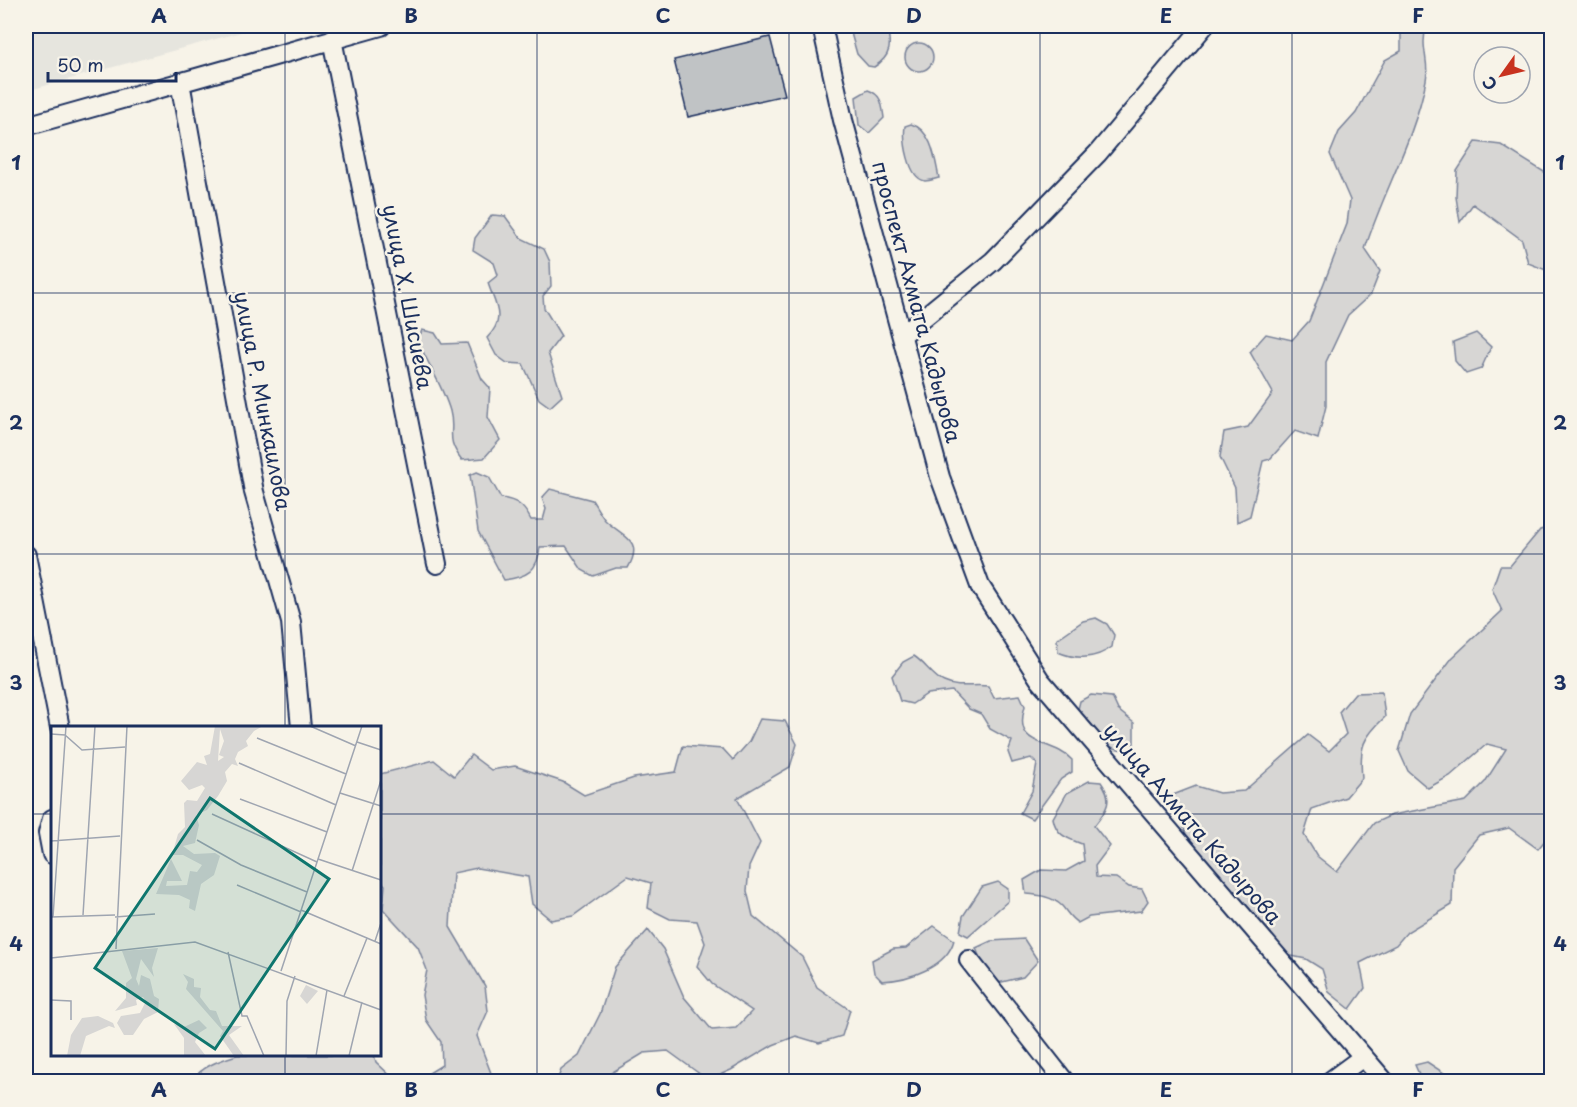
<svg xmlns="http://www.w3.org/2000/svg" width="1577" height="1107" viewBox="0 0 1577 1107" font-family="'Playpen Sans',sans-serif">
  <rect width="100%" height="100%" fill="#f7f3e8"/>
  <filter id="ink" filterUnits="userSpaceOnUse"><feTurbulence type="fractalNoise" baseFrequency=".0167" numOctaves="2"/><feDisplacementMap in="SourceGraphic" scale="12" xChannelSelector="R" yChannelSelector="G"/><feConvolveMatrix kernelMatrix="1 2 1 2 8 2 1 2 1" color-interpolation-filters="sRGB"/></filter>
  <g filter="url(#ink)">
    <path fill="#e6e5de" d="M26 26H263L26 91Z"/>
    <path fill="#d7d6d4" stroke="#798299" stroke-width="1.5" d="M849 26H887C891 45 892 56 874 67L868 66 857 54Z
      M1401 26H1427C1419 46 1430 61 1426 80 1415 138 1383 192 1365 249L1380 271 1371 294 1348 315 1326 362V406L1318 439 1295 431 1270 459 1263 461 1250 516 1237 522 1235 488 1220 457 1224 432 1248 427 1273 393 1250 352 1266 334 1292 340 1309 321 1347 224 1350 200 1330 154 1339 132 1356 113 1385 60 1401 51Z
      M905 57a14 14 0 1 1 28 0a14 14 0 1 1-28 0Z
      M868 90C882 95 882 104 884 118L869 133 859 125 856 97Z
      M911 124C932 130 935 159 939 178 935 179 929 181 925 181 908 178 903 140 905 126Z
      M1476 142 1501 145 1544 172 1551 171V272L1528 263 1522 240 1473 204 1460 222 1456 197 1457 171Z
      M492 215 505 216 521 238 544 249 550 262 551 286 543 296 544 308 561 336 548 353 562 396 550 407 539 399 523 364 507 363 496 355 487 338C507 318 495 305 488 283L498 275 494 263 473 250 475 238Z
      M422 330 435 333 442 344 467 343 482 379 490 388 488 417 500 440 484 458 462 460C444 437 456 433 450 411 444 389 427 362 418 341Z
      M1476 333 1491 347 1481 369 1466 374 1455 361 1453 342Z
      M477 472 489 477 501 498C517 500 524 506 531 520H543L546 509 542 498 550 489 592 500C596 506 600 514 605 520 621 536 645 539 628 568H616L593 576 582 570 566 546 540 547C538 571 527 577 504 580L478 531 470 475Z
      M1551 527 1552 671 1548 678 1552 679 1551 833 1538 849 1509 828 1479 835 1453 867 1452 905 1407 932 1396 945 1360 963 1365 988 1350 1009 1329 992 1322 969 1306 959 1282 954 1186 834 1173 795 1196 786 1219 793 1244 791 1308 735 1329 751 1346 734 1339 712 1355 693 1382 692 1385 717C1363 738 1359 746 1362 778L1346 797 1312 809 1304 835 1317 856 1337 872 1374 823 1392 815 1466 801 1485 782 1506 749 1487 744 1450 776 1428 788 1408 771 1399 751 1410 714 1452 658 1502 611 1492 589 1500 566H1510L1540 530Z
      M1096 618 1107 624 1114 635 1112 647C1096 659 1076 660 1058 652L1057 639 1083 621Z
      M914 656C925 663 933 677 944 682 959 689 973 684 988 686L994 698 1020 695 1025 706C1012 749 1051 738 1072 760V772L1061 779 1032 819 1020 813 1032 791 1037 764 1031 758 1012 763 1008 752 1012 741 990 729 981 714 969 709 952 691 927 694 912 704 900 701 892 676 903 662Z
      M1091 695 1112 697 1118 710 1134 723V748C1109 757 1092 731 1077 713L1080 701Z
      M760 719 785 721 797 744 790 767 737 798 760 843 749 867 747 891 753 916 802 957 817 987 850 1010 842 1036 819 1043 796 1036 773 1045 731 1070 708 1080 668 1051 644 1053 598 1081H557L561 1070 579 1056 600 1014 615 967 648 930 663 949 684 997 712 1030 736 1028 752 1011 712 984 697 966 705 943 697 921 670 919 648 908 651 883 628 876 573 916 551 920 532 904 528 877 477 868 453 873 450 927 485 986 488 1011 477 1036 494 1081H192C201 1066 221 1060 237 1055H374L376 1062 396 1081 421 1078 442 1065 441 1042 426 1020 422 995 427 970 418 947 383 909 385 885 380 880V774L434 760 454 776 471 755 491 770 515 766 563 782 584 795 634 778 676 772 683 746 723 749 733 760 749 742Z
      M1089 781 1101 782C1114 800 1107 810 1094 826L1110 846 1095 866 1096 877 1116 878 1129 887 1142 889 1148 901 1141 911 1089 917 1078 923C1070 918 1068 913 1062 906 1052 896 1038 895 1026 894L1024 880 1041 870 1066 871 1084 861 1082 844C1066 838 1056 835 1053 818L1067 793Z
      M998 882 1008 889V901L968 936 960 932 963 916 982 887Z
      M934 926 954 940C947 967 909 980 882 981L874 973 872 960 893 949 906 948Z
      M1024 939 1038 961 1023 977 998 983 981 961 976 948 991 941Z
      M1427 1062 1444 1073 1450 1081H1422L1415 1065Z
      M26 1074 92 1078 98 1081H26Z"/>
    <path fill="#c0c3c5" stroke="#1b2f5e" stroke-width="1.5" d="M770 37 785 95 688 117 674 60Z"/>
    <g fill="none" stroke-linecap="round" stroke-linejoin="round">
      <defs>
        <path id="minor" d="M822 26 843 120 940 477 980 586 1040 680 1385 1082
          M332 39 437 564
          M180 82 254 492 291 622 301 728
          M26 126 381 26
          M902 335 993 261 1098 153 1204 26
          M26 555 60 728
          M52 819 48 833 52 854
          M969 960 1065 1082
          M1329 1082 1363 1057"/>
      </defs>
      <use href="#minor" stroke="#1b2f5e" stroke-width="22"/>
      <use href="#minor" stroke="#f7f3e8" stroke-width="18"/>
    </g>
  </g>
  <path fill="none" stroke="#1b2f5e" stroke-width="1.5" stroke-opacity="0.55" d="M285 26V728M537 26V1082M789 26V1082M1040 26V1082M1292 26V1082M26 293H1552M26 554H1552M26 814H52M380 814H1552M285 1054V1082"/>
  <g text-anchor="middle" stroke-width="5" stroke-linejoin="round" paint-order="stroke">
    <g font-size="21" fill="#1b2f5e" stroke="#f7f3e8">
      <text transform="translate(407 297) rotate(79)" y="7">улица Х. Шисиева</text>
      <text transform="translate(916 302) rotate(75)" y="7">проспект Ахмата Кадырова</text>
      <text transform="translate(262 401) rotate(79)" y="7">улица Р. Минкаилова</text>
      <text transform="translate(1192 824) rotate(49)" y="7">улица Ахмата Кадырова</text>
    </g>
  </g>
  <g transform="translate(51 726)">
    <rect width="330" height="330" fill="#f7f3e8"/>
    <path d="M164 0H212L203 5 195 15 197 20 187 26 184 33 187 40 181 38 174 46 176 55 167 70 156 84 145 89 148 99 144 117 132 120 143 128 164 127 169 130 163 149 150 158 144 185 138 182 139 174 128 169 105 168 120 133 131 155H116L115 160 136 159 139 145 146 146 151 139 132 129H121L127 108 134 101 133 77 136 74 146 75 154 62 151 59 138 64 130 55 146 36 156 39 153 30 159 28ZM169 3 173 15 168 29 173 31 167 35ZM107 222 101 242 103 251 90 233 85 253 88 260 90 249 99 253 103 270 108 273 107 286 93 293 82 309H73L66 297 70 290 89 287 95 275 92 271 85 274 86 279 64 285 75 272V257L81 252 71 225ZM132 248 143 253V261L150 262 149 271 159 284 165 285 171 300H191L178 309 193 330H183L169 310 172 305 135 263 137 256ZM255 259 267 265 256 278 249 270ZM47 290 62 297 64 302 58 300 35 310 29 330H16L20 309 31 292ZM148 294 156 302 148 307 144 316 155 330H133V312L123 298 133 301Z" fill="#d7d6d4" fill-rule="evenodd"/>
    <path fill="none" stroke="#9fa5b1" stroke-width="1.5" d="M259 0 305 20M0 8 14 9 31 24 74 21M206 12 295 48M306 16 330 24M188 37 285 79M289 67 330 80M189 73 276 106M161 88 266 136M146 114 190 139 256 166M0 115 69 110M267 133 330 154M301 145 330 54M186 159 250 186M250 184 330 218M32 189 44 0M0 191 64 189M2 191 15 0M64 191 104 188M324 215 330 197M65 223 76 0M177 226 191 290H196L213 330M0 232 144 216 330 284M230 245 311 0M293 270 316 212M0 274 20 275V294M235 330 236 275 244 250M265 330 276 264M298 330 311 276"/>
    <path fill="#0f766e" fill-opacity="0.15" stroke="#0f766e" stroke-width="3" d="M159 72 278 153 164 323 44 242Z"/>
    <rect width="330" height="330" fill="none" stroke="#1b2f5e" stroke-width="3"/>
  </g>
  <rect width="1577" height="1107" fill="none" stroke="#f7f3e8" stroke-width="66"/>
  <g transform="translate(1502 75) rotate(236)"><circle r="28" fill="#f7f3e8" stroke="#9fa5b1" stroke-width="1.5"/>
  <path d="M0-4.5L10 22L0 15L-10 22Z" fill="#c8321e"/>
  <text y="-9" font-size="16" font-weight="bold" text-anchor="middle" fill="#1b2f5e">С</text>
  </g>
  <path d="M48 72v9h128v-9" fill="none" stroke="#1b2f5e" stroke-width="3"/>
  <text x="57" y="72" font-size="18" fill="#1b2f5e" stroke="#f7f3e8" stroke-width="4.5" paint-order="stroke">50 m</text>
  <rect x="33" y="33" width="1511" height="1041" fill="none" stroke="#1b2f5e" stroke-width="2"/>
  <g font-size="20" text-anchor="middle" font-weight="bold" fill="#1b2f5e">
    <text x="159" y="23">A</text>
    <text x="411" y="23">B</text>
    <text x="663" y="23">C</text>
    <text x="914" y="23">D</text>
    <text x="1166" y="23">E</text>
    <text x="1418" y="23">F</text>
    <text x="16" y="170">1</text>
    <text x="1560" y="170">1</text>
    <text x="16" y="430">2</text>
    <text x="1560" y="430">2</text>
    <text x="16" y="690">3</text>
    <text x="1560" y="690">3</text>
    <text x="16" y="951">4</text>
    <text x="1560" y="951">4</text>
    <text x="159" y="1097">A</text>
    <text x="411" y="1097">B</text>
    <text x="663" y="1097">C</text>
    <text x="914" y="1097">D</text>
    <text x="1166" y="1097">E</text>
    <text x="1418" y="1097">F</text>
  </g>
</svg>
